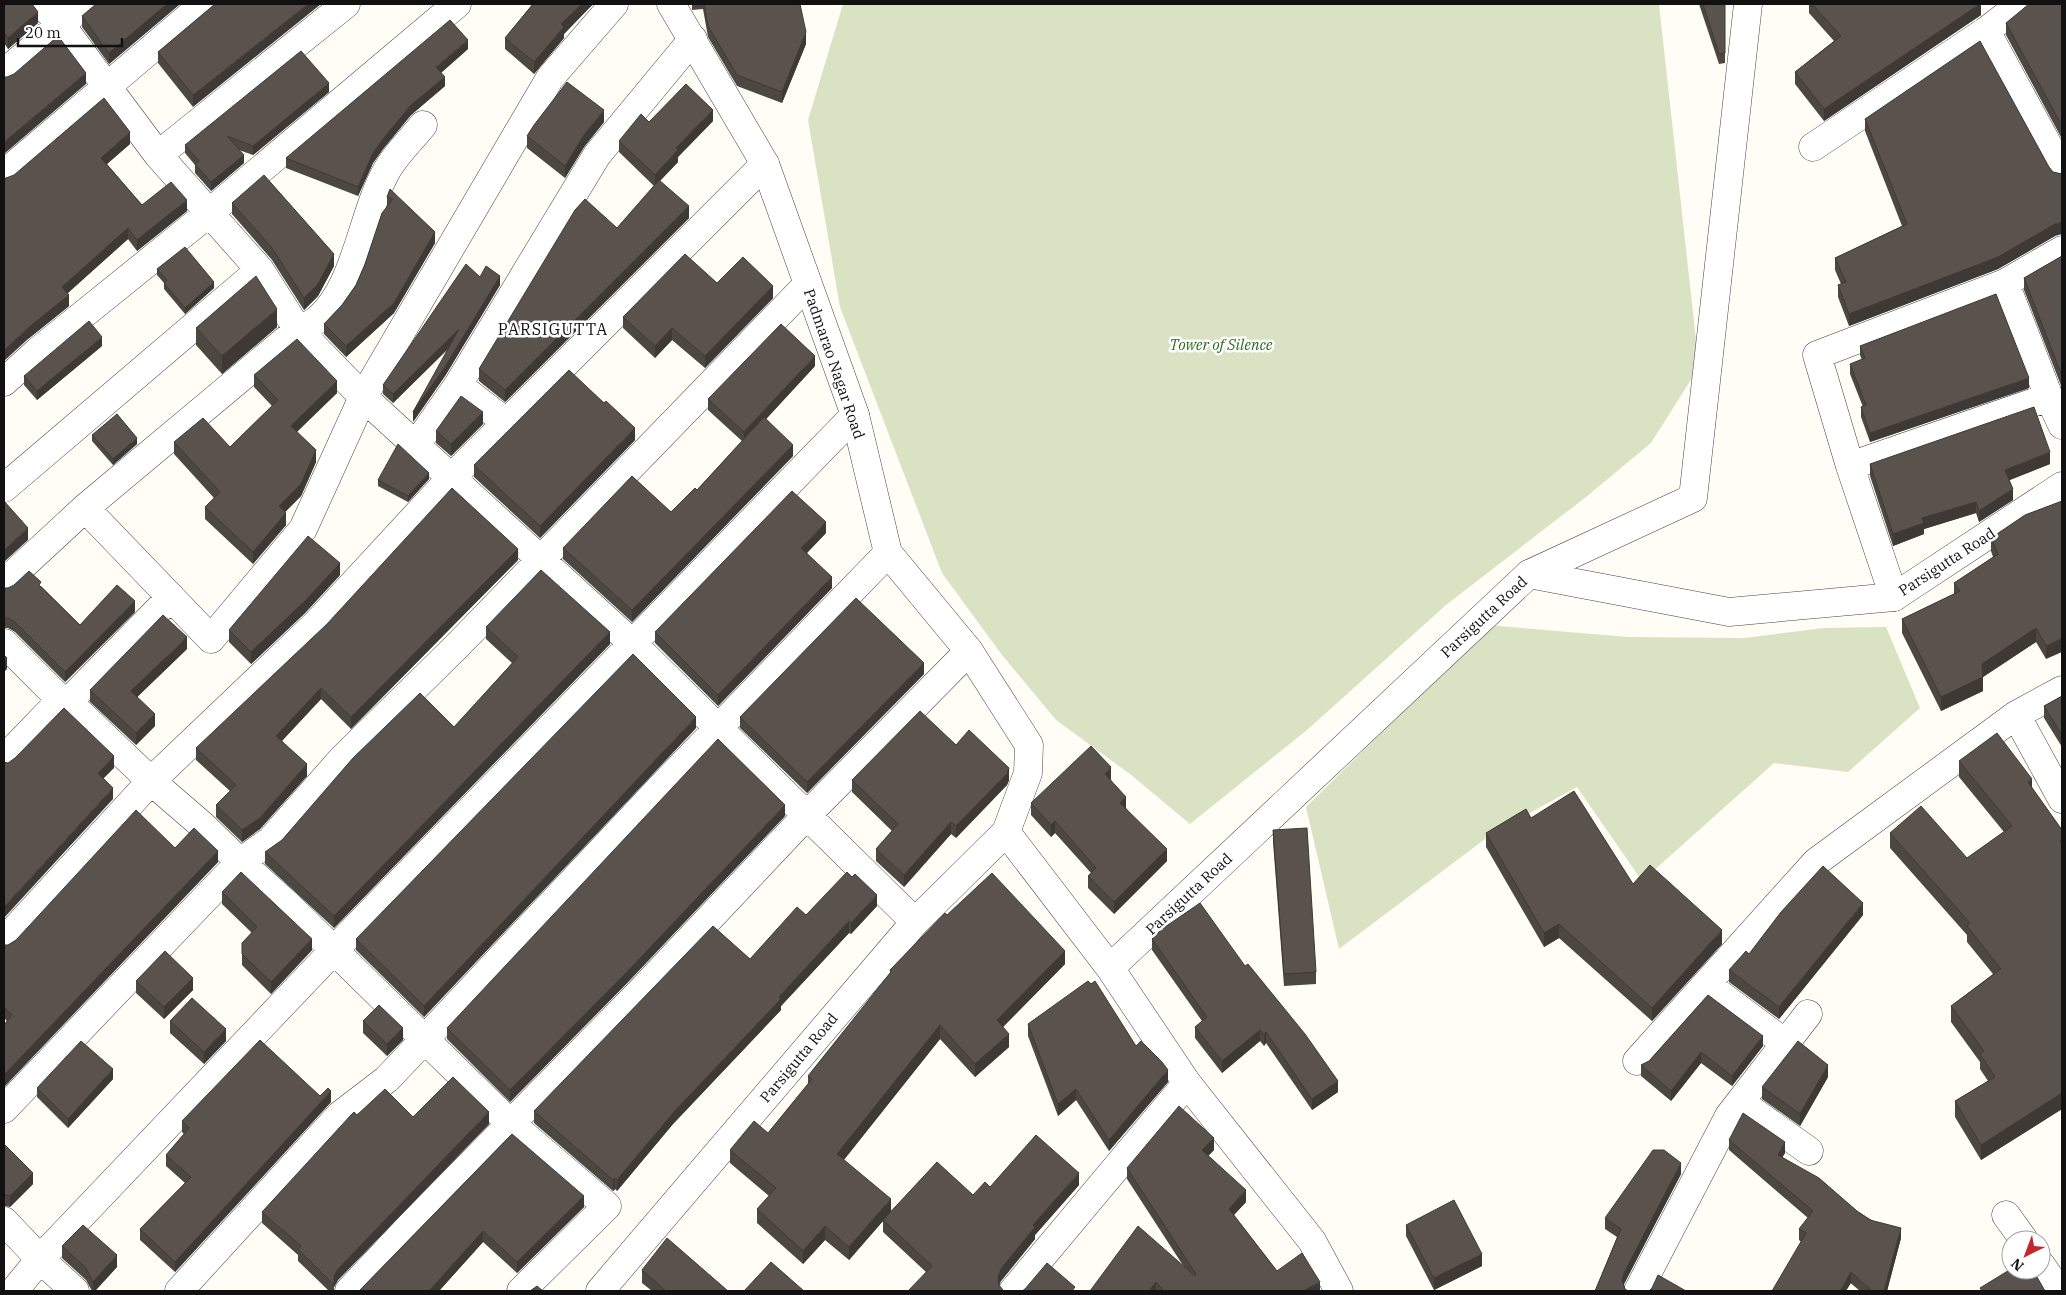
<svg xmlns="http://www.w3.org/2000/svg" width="2066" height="1295" viewBox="0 0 2066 1295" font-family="'IBM Plex Serif',serif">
  <rect width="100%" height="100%" fill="#fffdf5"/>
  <path fill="#d9e3c4" d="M843 4H1659L1699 367 1651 443 1586 497 1446 605 1307 730 1190 824 1130 774 1056 720 1002 655 942 573 840 307 808 120Z
    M1487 625 1628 637 1745 638 1823 628 1886 627 1920 708 1848 772 1774 763 1642 881 1577 787 1493 833 1339 949 1306 807 1442 673Z"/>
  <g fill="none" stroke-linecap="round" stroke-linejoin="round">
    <defs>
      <path id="minor" d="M42 4 61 25 158 155 260 270 298 330 363 397 633 644 915 922
        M1986 31 2062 171
        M4 73 85 4
        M1813 147 1986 31 2021 4
        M158 155 346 4
        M4 174 204 4
        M2005 283 2049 397 2062 425
        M4 382 38 351 209 213 457 4
        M458 385 507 423
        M416 445 458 385 597 155 693 39
        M1850 466 2049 397
        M4 488 260 270
        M85 508 211 639 303 529 363 397 550 78 614 4
        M1529 574 1693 498 1748 4
        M4 583 85 508 298 330C305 327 313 324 318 319 356 288 362 213 387 170 396 154 412 139 423 125
        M1894 597 1850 466 1817 355 2005 283 2062 250
        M4 643 61 700 68 702 151 781 202 825 240 862 290 907 510 1123 607 1206 521 1291
        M68 702 171 597
        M2016 715 2062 799
        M4 759 61 700
        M4 941 151 781 316 624 452 477 765 164
        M1706 984 1785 1043
        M1637 1061 1816 862 2016 715 2062 690
        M1740 1102 1809 1151
        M4 1109 240 862 270 841 342 759 457 646 807 285
        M2006 1215 2024 1240
        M4 1221 40 1259 75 1291
        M2041 1265 2059 1291
        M14 1291 40 1259 334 950 855 415
        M179 1291 340 1115 387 1079 424 1040 660 788 888 553
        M349 1291 411 1225 639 993 807 815 969 651
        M1013 1291 1187 1083
        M1638 1291 1729 1116 1808 1014"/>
      <path id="tertiary" d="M671 4 765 164 855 415 888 553 969 651 1029 745 1028 773 1006 832 1110 968 1187 1083 1312 1241 1339 1291
        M1110 968 1529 574 1729 612 1894 597 2062 486
        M600 1291 915 922 1006 832"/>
    </defs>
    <use href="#minor" stroke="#444" stroke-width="29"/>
    <use href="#tertiary" stroke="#444" stroke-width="29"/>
    <use href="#minor" stroke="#fff" stroke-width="28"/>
    <use href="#tertiary" stroke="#fff" stroke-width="28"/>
  </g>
  <path fill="#4d4742" d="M4 4 38 23 8 49 4 43Z
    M180 4 109 64 82 27V16Z
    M215 4 193 107 158 63V52Z
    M533 4H593L564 34V38L534 74 505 49V38Z
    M692 4H800L806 44 782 103 737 86 708 37 703 9 692 10Z
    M1699 4H1725V63L1719 64Z
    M1809 4H1981V15L1824 121 1795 84V72L1834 41 1809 13Z
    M2062 4V139L2006 35V23Z
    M468 49 441 73 445 86 411 115 383 149 373 163 358 196 286 168V158Z
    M329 92 253 155 239 150 244 163 211 191 195 173V165L185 153V145Z
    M1865 119 2049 167 2053 172 2061 174 2055 236 1998 269 1849 326 1838 297V285L1841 284 1835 270V258L1902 226 1865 131Z
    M713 121 678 157V162L660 181 689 218 505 402 479 381V369L617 228 654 186 619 152V141L649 122Z
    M604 122 584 147 565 178 527 148V136Z
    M130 144 107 164 142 205 187 211 137 251 128 239 68 293 69 306 28 339 6 178Z
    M390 189 435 243 394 313 346 357 324 334V324L342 305 356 285 365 264 387 206V197Z
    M232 203 334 266 318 296 304 310 272 260 232 214Z
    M2062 256V388L2024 290V278Z
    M157 269 214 288 185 314 164 289V283L157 275Z
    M480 277 500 285 445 376 413 422 448 349 393 403 383 394V385Z
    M717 283 773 298 705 368 672 340 655 358 623 328V317Z
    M277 327 222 374 196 345V328Z
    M102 346 37 400 24 385V376Z
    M1860 346 2029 388 1870 442 1861 417V407H1863L1850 374V364L1862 360 1860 355Z
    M815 366 766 419 793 456 632 622 563 559V548L671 512 697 490 742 441 708 410V399Z
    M254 375 337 393 297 432 316 462 301 496 285 512 286 525 253 564 205 519V507L214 498 174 454V442L230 447 272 406 254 387Z
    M483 424 451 456 436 443V431Z
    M92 435 137 444 113 465 92 441Z
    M635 440 540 538 474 477V465Z
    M1870 464H2050L2009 480 2013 500 1979 522 1976 513 1924 529V534L1893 546 1870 476Z
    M429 479 408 502 378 486V480Z
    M2062 501 2046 659 2036 642 1983 677V691L1941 711 1902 633V619L1954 594V583L1993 557 1991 551V538Z
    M826 533 807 553 832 588 718 706 655 643V632Z
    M518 560 351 729 321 699 282 741 307 776 260 829 242 842 216 817V805L230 791 196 760V748Z
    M340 575 305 613 251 664 229 642V630Z
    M41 586 80 625 135 612 65 682 15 632 8 628H4V588Z
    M486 627 610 644 334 928 265 864V852L454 727 512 663 486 639Z
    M187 649 137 697 155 726 136 745 90 702V690Z
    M924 674 807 793 740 728V717Z
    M2062 696V747L2044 718V706Z
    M696 728 424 1017 356 950V939Z
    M956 745 1009 780 1007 785 956 838 951 834 904 887 876 861V849L892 831 852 792V780Z
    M1959 761 2032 788 2062 830V1109L1981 1160 1955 1117V1101L1988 1081 1980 1069V1062L1951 1022V1006L1993 974 1967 942V935L1890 848V833L1967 858 2004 832 1959 777Z
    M1111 779V780L1126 808 1167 861 1114 914 1088 888V876L1091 873 1055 833 1051 837 1031 815V803Z
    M785 816 628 982 510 1102 447 1039V1028Z
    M1531 818 1633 884 1722 944 1652 1021 1559 938 1544 947 1486 847V833Z
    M1273 830 1316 972V984L1284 986 1273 842Z
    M175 848 218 862 4 1087V1025L7 1021 4 1018V945H8Z
    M222 892 312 950 271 994 242 965V943L252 933 222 904Z
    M877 906 851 934 849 933 781 1006V1010L673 1124 617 1191 615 1189 613 1191 534 1123V1111L750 959 806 915Z
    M947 915 1065 964 1003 1027 1009 1047 975 1077 940 1039 844 1160 891 1211 973 1195 990 1187 1079 1185 1035 1235V1239L1001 1281 926 1272 883 1232V1221L849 1260 825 1240 803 1264 757 1223V1209L769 1196 730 1163V1150L768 1133 808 1084V1076L890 974V970Z
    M1863 915 1779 1019 1729 982V970L1749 954Z
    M1162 929 1338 1092 1312 1110 1266 1043 1264 1046 1260 1041 1222 1073 1195 1038V1027L1202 1021 1152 950V939Z
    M136 981 193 990 164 1019 136 993Z
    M1708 995 1763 1046 1732 1086 1701 1063 1671 1101 1641 1076V1065L1649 1061Z
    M170 1021 226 1041 204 1064 170 1033Z
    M363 1021 403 1040 387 1056 363 1033Z
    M1028 1024 1136 1046 1168 1082 1109 1151 1076 1100 1058 1116 1028 1036Z
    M1828 1077 1800 1126 1762 1099V1087Z
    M113 1079 68 1128 37 1097V1088Z
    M320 1096 331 1102 175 1272 140 1240V1229L185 1183 166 1166V1155L184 1134 182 1132V1121Z
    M357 1115 413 1117 489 1124 338 1280 334 1287V1291H329L298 1261V1255L262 1223V1212Z
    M512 1134 584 1207 517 1273 483 1242 439 1291H359Z
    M1729 1140 1785 1153 1782 1157 1857 1211 1901 1238 1887 1291H1860L1799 1240V1229L1808 1218 1729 1150Z
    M4 1144 33 1184 10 1207 4 1206Z
    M1214 1150 1208 1156 1246 1202 1234 1215 1277 1271 1320 1291H1090L1184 1267 1127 1179V1168Z
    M1681 1174 1624 1284 1625 1289 1595 1291 1617 1237 1605 1229V1218Z
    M1406 1225 1482 1266 1434 1290 1406 1236Z
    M62 1246 117 1267 95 1291H92L86 1280 62 1258Z
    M642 1270 728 1291H652L642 1283Z"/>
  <path fill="#3f3936" d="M167 4H180L109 64V53Z
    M308 4H321L193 107V95Z
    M582 4H593L564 34V38L534 74V62L561 24Z
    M1980 4H1981V15L1824 121V109Z
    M38 12V23L8 49V38Z
    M806 32V44L782 103V92Z
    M468 40V49L436 77V67Z
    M86 73V84L4 154V142Z
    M445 77V86L411 115 383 149 373 163 358 196V187L373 153 383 139 411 105Z
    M329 83V92L253 155V146Z
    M604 110V122L584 147 565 178V166L584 135Z
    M713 110V121L678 157V162L655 186V175L676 148Z
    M130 132V144L101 169V158Z
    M244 155V163L211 191V182Z
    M187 200V211L137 251V240Z
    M689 206V218L505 402V390Z
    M2062 222V234L2055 236 1998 269 1849 326V314L2055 224Z
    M128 228V239L62 298V287Z
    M435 232V243L394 313 346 357V346Z
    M334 254V266L318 296 304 310V298Z
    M500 276V285L445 376 413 422V412Z
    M214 282V288L185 314V308Z
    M773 286V298L705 368V356Z
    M69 295V306L28 339 4 361V350L28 328Z
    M277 309V327L222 374V356Z
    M672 328V340L655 358V346Z
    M459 329V338L393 403V394Z
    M102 337V346L37 400V391Z
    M815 356V366L744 443V432Z
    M2029 378V388L1870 442V433Z
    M337 381V393L291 437V426Z
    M483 412V424L451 456V444Z
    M635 428V440L540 538V526Z
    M137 438V444L113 465V459Z
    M793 445V456L632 622V610Z
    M316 450V462L301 496 279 518V506Z
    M2050 452V464L2005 482V470Z
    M429 473V479L408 502V496Z
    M2013 489V500L1979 522V511Z
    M1976 502V513L1924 529V534L1893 546V534L1922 518Z
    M286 513V525L253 564V552Z
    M826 522V533L801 559V548Z
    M28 528V540L4 562V550Z
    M518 549V560L351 729V717Z
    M340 563V575L305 613 251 664V652Z
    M832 577V588L718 706V695Z
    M135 601V612L65 682V672Z
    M2036 628V642L1983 677V691L1941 711V697L1982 664Z
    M610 632V644L334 928V916Z
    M187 637V649L131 703V691Z
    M2062 638V652L2046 659V646Z
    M7 658V669L4 672V662Z
    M924 663V674L807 793V782Z
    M321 688V699L276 747V736Z
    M155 714V726L136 745V733Z
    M696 717V728L424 1017V1006Z
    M114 756V768L98 784V773Z
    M307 764V776L260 829 242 842V830Z
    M1111 767V779L1105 785V774Z
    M1009 768V780L1007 785 956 838V826Z
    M2032 779V794L2028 782Z
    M113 788V799L4 918V907Z
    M1126 797V809L1120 803Z
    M785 805V816L628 982 510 1102V1090Z
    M1055 821V833L1051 837V825Z
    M951 822V834L904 887V875Z
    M1167 849V861L1114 914V902Z
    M218 851V862L4 1087V1075Z
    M877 895V906L851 934V923Z
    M1863 903V915L1779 1019V1007Z
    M849 921V933L781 1006V1010L673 1124 617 1191V1180L673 1113Z
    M1559 924V938L1544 947V933Z
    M1722 930V944L1652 1021V1008Z
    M312 939V950L271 994V982Z
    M1065 951V964L997 1033V1020Z
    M193 978V990L164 1019V1007Z
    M940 1025V1039L837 1168V1154Z
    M403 1028V1040L387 1056V1044Z
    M226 1029V1041L204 1064V1052Z
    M1260 1030V1041L1222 1073V1061Z
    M1266 1032V1043L1264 1046V1035Z
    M1009 1034V1047L975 1077V1064Z
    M1763 1036V1046L1732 1086V1076Z
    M1701 1052V1063L1671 1101V1091Z
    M1828 1065V1077L1800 1126V1114Z
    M113 1069V1079L68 1128V1119Z
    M1168 1070V1082L1109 1151V1140Z
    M1338 1081V1092L1312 1110V1099Z
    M1076 1089V1100L1058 1116V1104Z
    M331 1091V1102L175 1272V1262Z
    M2062 1093V1109L1981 1160V1145Z
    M489 1112V1124L338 1280 334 1287V1276L338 1269Z
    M1214 1138V1150L1202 1162V1150Z
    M1785 1142V1153L1778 1165V1155Z
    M1681 1163V1174L1624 1284 1622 1291V1281L1624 1273Z
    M33 1173V1184L10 1207V1196Z
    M1079 1173V1185L1035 1235V1239L1001 1281 998 1289V1277L1001 1269 1033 1225Z
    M615 1178V1189L613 1191V1180Z
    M1246 1190V1202L1229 1220V1209Z
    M584 1196V1207L517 1273V1262Z
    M891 1199V1212L883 1220V1221L849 1260V1247Z
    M825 1226V1240L803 1264V1251Z
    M1901 1228V1238L1887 1291H1884Z
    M483 1231V1242L439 1291H429Z
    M1482 1254V1266L1434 1290V1278Z
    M117 1255V1267L95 1291H93V1282Z
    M1851 1272V1283L1846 1291H1840Z
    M1156 1282V1291H1149Z
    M1320 1282V1291H1303Z"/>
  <path fill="#5a524d" stroke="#3f3936" d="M4 4H32L38 12 8 38 4 32Z
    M96 4H167L109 53 82 16Z
    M215 4H308L193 95 158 52Z
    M533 4H582L561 24 564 27 534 62 505 38Z
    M704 4H800L806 32 782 92 737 75 708 26Z
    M1703 4H1725V53L1719 54Z
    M1812 4H1980L1824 109 1795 72 1841 36Z
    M2029 4H2062V126L2006 23Z
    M450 20 468 40 436 67 445 77 411 105 383 139 373 153 358 187 286 158Z
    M58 36 86 73 4 142V77H7L14 74Z
    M1980 41 2049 167 2053 172 2062 174V222L2055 224 1998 257 1849 314 1838 285 1846 282 1835 258 1907 224 1865 119Z
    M301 51 329 83 253 146 227 136 244 155 211 182 195 164 199 161 185 145Z
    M567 82 604 110 584 135 565 166 527 136 534 125Z
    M686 84 713 110 676 148 678 150 655 175 619 141 641 114 649 122Z
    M104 98 130 132 101 158 142 205 171 182 187 200 137 240 128 228 62 287 69 295 28 328 4 350V178H6L14 175Z
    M264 175 334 254 318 284 304 298 272 248 232 203Z
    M659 180 689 206 505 390 479 369 575 210 585 199 617 228Z
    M390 189 435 232 394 303 346 346 324 324 342 305 356 285 365 264 382 213 393 199 387 197Z
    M185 247 214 282 185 308 164 283 167 280 157 269Z
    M685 254 717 283 743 257 773 286 705 356 672 328 655 346 623 317Z
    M2062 256V376L2024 278Z
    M466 264 480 277 486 266 500 276 445 367 413 412 459 329 393 394 383 385Z
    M256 276 277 309 222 356 196 328Z
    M1996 294 2029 378 1870 433 1861 407 1866 405 1850 364 1865 358 1860 346Z
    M89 321 102 337 37 391 24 376Z
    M781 324 815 356 744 432 708 399Z
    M297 339 337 381 291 426 316 450 301 484 279 506 286 513 253 552 205 507 220 492 174 442 203 418 230 447 278 400 254 375Z
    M569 370 604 403 606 401 635 428 540 526 474 465Z
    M461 396 483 412 451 444 436 431Z
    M2034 407 2050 452 2005 470 2013 489 1979 511 1976 502 1922 518 1924 523 1893 534 1870 464Z
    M117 414 137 438 113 459 92 435Z
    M764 417 793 445 632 610 563 548 632 476 671 512 695 488 697 490Z
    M398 444 429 473 408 496 378 480Z
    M452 488 518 549 351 717 321 688 276 736 307 764 260 818 242 830 216 805 236 785 196 748 327 624Z
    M792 491 826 522 801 548 832 577 718 695 655 632Z
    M4 501 28 528 4 550Z
    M2062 501V638L2046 646 2036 628 1982 664 1983 677 1941 697 1902 619 1960 591 1954 583 1998 554 1991 538 2025 515Z
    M308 536 340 563 305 601 251 652 229 630Z
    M541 570 610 632 334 916 265 852 282 840 353 758 420 693 454 727 518 657 486 627Z
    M29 571 41 582 39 585 80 625 117 585 135 601 65 672 15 622 8 618H4V588H8L14 585Z
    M856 598 924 663 807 782 740 717Z
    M163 615 187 637 131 691 155 714 136 733 90 690Z
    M633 654 696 717 424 1006 356 939Z
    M4 655 7 658 4 662Z
    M2062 696V735L2044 706Z
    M64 708 114 756 98 773 113 788 4 907V762L8 763 15 758Z
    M920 711 956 745 969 730 1009 768 1007 774 956 826 951 822 904 875 876 849 898 824 852 780Z
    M1997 733 2032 779 2028 782 2062 830V840L2060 841 2062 844V1093L1981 1145 1955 1101 1995 1077 1980 1054 1984 1051 1951 1006 2001 969 1967 926 1970 923 1890 833 1921 806 1967 858 2012 826 1959 761Z
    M718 739 785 805 628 971 510 1090 447 1028Z
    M1091 746 1111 767 1105 774 1126 797 1120 803 1167 849 1114 902 1088 876 1096 868 1055 821 1051 825 1031 803Z
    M1574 791 1633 884 1650 865 1722 930 1652 1008 1559 924 1544 933 1486 833 1526 809 1531 818Z
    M136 810 175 848 194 828 218 851 4 1075V1025L12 1015 4 1007V945H8L16 940Z
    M1307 828 1316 972 1284 974 1273 830Z
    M1823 866 1863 903 1779 1007 1729 970 1746 951 1749 954 1781 912Z
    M241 872 312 939 271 982 242 954V943L257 927 222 892Z
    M847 872 852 877 855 874 877 895 851 923 849 921 779 997 781 999 673 1113 617 1180 615 1178 613 1180 534 1111 713 926 750 959 797 907 806 915Z
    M992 873 1065 951 997 1020 1009 1034 975 1064 940 1025 837 1154 891 1199 849 1247 825 1226 803 1251 757 1209 776 1188 730 1150 754 1121 768 1133 812 1079 808 1076 891 972 890 970 945 913 947 915Z
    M1200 903 1245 966 1248 964 1305 1034 1338 1081 1312 1099 1266 1032 1264 1035 1260 1030 1222 1061 1195 1027 1207 1017 1152 939 1162 929Z
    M165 951 193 978 164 1007 136 981Z
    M1088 981 1091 984 1095 981 1136 1046 1141 1041 1162 1062 1168 1070 1109 1140 1076 1089 1058 1104 1028 1024Z
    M1708 995 1763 1036 1732 1076 1701 1052 1671 1091 1641 1065 1649 1061Z
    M192 998 226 1029 204 1052 170 1021Z
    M379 1005 403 1028 387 1044 363 1021Z
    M260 1040 320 1096 328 1088 331 1091 175 1262 140 1229 191 1177 166 1155 189 1128 182 1121Z
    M81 1041 113 1069 68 1119 37 1088Z
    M1798 1041 1828 1065 1800 1114 1762 1087Z
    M453 1077 489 1112 338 1269 334 1276V1285L298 1249 301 1246 262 1212 351 1115 354 1112 357 1115 385 1089 413 1117Z
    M1179 1106 1214 1138 1202 1150 1246 1190 1229 1209 1277 1271 1302 1253 1320 1282 1303 1291H1164L1156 1282 1149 1291H1090L1138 1226 1195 1276 1196 1274 1127 1168Z
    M1743 1113 1785 1142 1778 1155 1819 1178 1857 1211 1870 1220 1901 1228 1884 1291H1872L1851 1272 1840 1291H1772L1806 1233 1799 1229 1813 1211 1729 1140Z
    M512 1134 584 1196 517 1262 483 1231 429 1291H359Z
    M1036 1135 1079 1173 1033 1225 1035 1227 1001 1269 998 1277 999 1285 1003 1290 1004 1291H908L932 1266 883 1220 937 1162 973 1195 985 1182 990 1187Z
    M4 1144 33 1173 10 1196 4 1195Z
    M1653 1150H1664L1681 1163 1624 1273 1622 1281 1625 1289 1628 1291H1595L1621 1229 1605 1218Z
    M1454 1200 1482 1254 1434 1278 1406 1225Z
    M83 1225 117 1255 93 1282 86 1268 62 1246Z
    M667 1238 728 1291H666L642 1270Z
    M771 1262 804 1291H744Z
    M1047 1263 1075 1287 1072 1291H1022L1025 1289Z
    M2011 1269V1270H2033L2045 1291H1982L1980 1288Z
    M1658 1275 1686 1291H1649L1652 1288Z
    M537 1286 543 1291H530Z"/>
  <g text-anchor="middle" stroke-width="5" stroke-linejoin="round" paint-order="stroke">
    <g font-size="15" font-style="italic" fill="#2f6b1f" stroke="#fff">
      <text x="1221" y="350">Tower of Silence</text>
    </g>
    <g font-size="15" fill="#111" stroke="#fff">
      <text transform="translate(834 364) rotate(71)" y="5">Padmarao Nagar Road</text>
      <text transform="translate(1947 562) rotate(-33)" y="5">Parsigutta Road</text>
      <text transform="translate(1484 617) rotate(-43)" y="5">Parsigutta Road</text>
      <text transform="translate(1189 894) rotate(-43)" y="5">Parsigutta Road</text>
      <text transform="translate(799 1058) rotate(-50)" y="5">Parsigutta Road</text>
    </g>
    <g font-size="16" letter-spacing="1" fill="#111" stroke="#fff">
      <text x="553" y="335">PARSIGUTTA</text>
    </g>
  </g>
  <rect width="2066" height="1295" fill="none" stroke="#111111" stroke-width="10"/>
  <g transform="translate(2026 1255) rotate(222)"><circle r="24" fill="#ffffff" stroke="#a0a0a0"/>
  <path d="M0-4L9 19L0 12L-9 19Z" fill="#c4262e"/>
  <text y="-8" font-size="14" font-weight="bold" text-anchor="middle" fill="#111111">N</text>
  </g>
  <path d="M18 38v8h104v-8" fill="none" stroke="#111111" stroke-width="2.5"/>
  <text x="25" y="38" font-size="15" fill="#111111" stroke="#ffffff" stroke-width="4" paint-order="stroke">20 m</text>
</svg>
